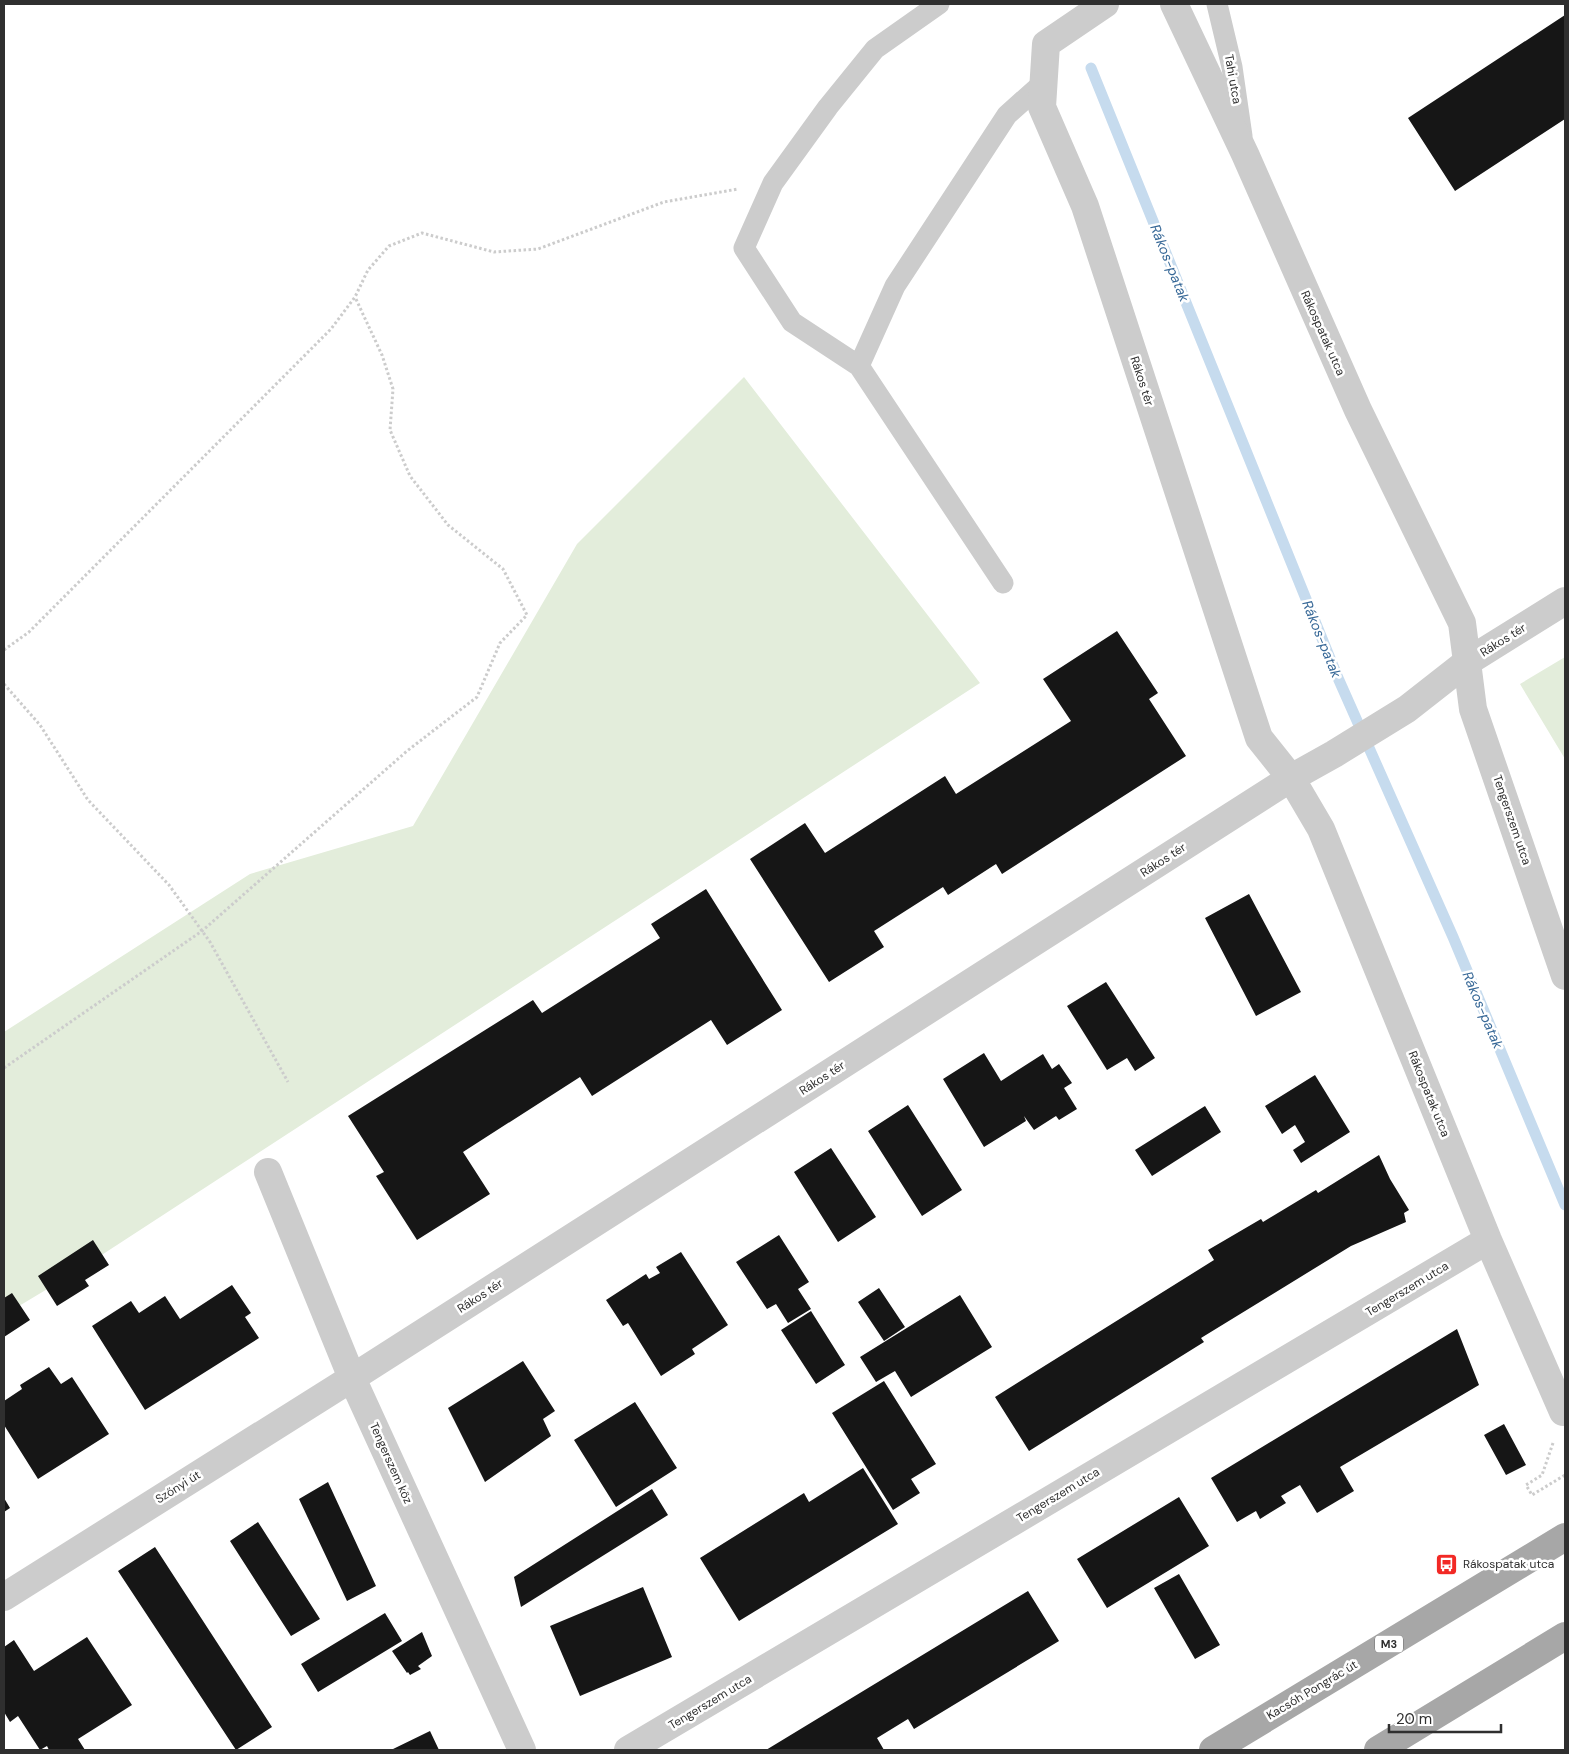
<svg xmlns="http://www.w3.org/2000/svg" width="1569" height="1754" viewBox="0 0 1569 1754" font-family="'DM Sans',sans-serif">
  <rect width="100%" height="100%" fill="#fff"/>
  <path fill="#e3eddb" d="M744 377 980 683 74 1273 4 1315V1032L250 874 413 826 577 544Z
    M1565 657V759L1520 684Z"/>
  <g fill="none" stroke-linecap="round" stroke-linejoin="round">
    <path stroke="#c6dbee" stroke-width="11" d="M1091 68 1338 678 1453 937 1565 1205"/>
  </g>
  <path fill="#161616" d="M1565 15V119L1455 191 1408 118Z
    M1117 631 1158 693 1149 699 1186 756 1002 874 996 864 948 895 943 887 874 931 884 947 829 982 750 859 805 823 825 853 945 776 956 794 1071 721 1043 679Z
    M706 889 782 1010 727 1045 711 1020 592 1096 580 1077 463 1152 490 1194 417 1240 376 1176 384 1172 348 1116 533 1000 542 1013 660 938 651 924Z
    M1249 894 1301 992 1256 1016 1205 918Z
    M1106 982 1155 1058 1135 1071 1127 1058 1107 1070 1067 1006Z
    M984 1053 1001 1081 1043 1054 1052 1069 1059 1064 1072 1083 1064 1088 1077 1109 1059 1120 1056 1116 1034 1130 1024 1116 1026 1121 984 1147 943 1079Z
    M1315 1075 1350 1132 1301 1163 1293 1150 1305 1142 1295 1125 1282 1134 1265 1106Z
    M908 1105 962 1190 922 1216 868 1131Z
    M1205 1106 1221 1132 1152 1176 1135 1150Z
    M831 1148 876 1217 838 1242 794 1172Z
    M1379 1155 1390 1179 1409 1210 1404 1213 1406 1222 1351 1246 1201 1338 1204 1342 1029 1451 995 1397 1214 1260 1208 1250 1261 1219 1263 1222 1316 1190 1318 1193Z
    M779 1235 809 1282 798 1289 811 1309 788 1323 776 1304 767 1309 736 1262Z
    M93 1240 109 1265 85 1280 89 1286 57 1306 38 1276Z
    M681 1252 728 1325 692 1349 695 1354 661 1376 628 1323 623 1326 606 1300 646 1274 649 1279 660 1273 656 1267Z
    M232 1285 251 1313 245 1317 259 1338 145 1410 92 1326 131 1301 139 1313 165 1296 180 1319Z
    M879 1288 905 1327 884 1341 858 1302Z
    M12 1293 30 1320 4 1337V1298Z
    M960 1295 992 1347 911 1397 895 1371 876 1382 860 1357Z
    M811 1311 845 1365 816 1384 781 1330Z
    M1457 1329 1479 1385 1340 1467 1354 1491 1317 1513 1300 1485 1281 1496 1286 1503 1260 1519 1256 1511 1237 1522 1211 1478Z
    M523 1361 555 1411 543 1419 551 1436 485 1482 448 1408Z
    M49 1367 61 1384 72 1377 109 1434 38 1479 4 1425V1401L22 1389 20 1385Z
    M884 1381 936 1464 911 1479 920 1493 893 1510 832 1413Z
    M635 1402 677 1468 616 1507 574 1440Z
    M1504 1424 1526 1465 1506 1475 1484 1435Z
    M863 1468 898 1524 739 1621 700 1558 804 1493 809 1502Z
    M328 1482 376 1586 347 1601 299 1499Z
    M652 1489 668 1515 521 1607 514 1577Z
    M1179 1497 1209 1546 1107 1608 1077 1559Z
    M4 1498 10 1508 4 1512Z
    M258 1522 320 1619 291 1636 230 1541Z
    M155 1547 272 1727 236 1750 118 1571Z
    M1179 1574 1220 1645 1195 1659 1154 1588Z
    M643 1587 672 1657 580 1696 550 1626Z
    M1028 1591 1059 1641 914 1729 908 1719 877 1738 884 1750H766Z
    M385 1613 402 1641 318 1692 301 1664Z
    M422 1632 432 1656 418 1666 421 1669 410 1675 408 1672 407 1673 392 1651Z
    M87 1637 132 1705 78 1739 85 1750H49L47 1746 40 1750 18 1716 10 1722 4 1712V1647L14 1640 34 1671Z
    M430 1731 439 1750H391Z"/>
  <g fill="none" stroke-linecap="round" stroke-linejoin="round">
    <path stroke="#ccc" stroke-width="3" stroke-dasharray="2.5 2.5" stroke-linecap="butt" d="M4 650 29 632 331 329 355 297 368 270 389 246 422 233 494 252 538 249 664 202 738 189
      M4 684 40 725 88 800 169 885 210 942 288 1082
      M4 1068 202 931 407 751 477 697 500 643 527 615 503 569 448 525 410 476 390 430 393 389 382 355 355 297
      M1553 1443 1542 1475 1526 1485 1532 1495 1565 1475"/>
    <path stroke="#ccc" stroke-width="21" d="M1217 4 1232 67 1242 136
      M859 366 792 322 744 248 773 183 828 107 875 49 939 4
      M1003 583 859 366 895 286 1007 115 1044 82"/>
    <path stroke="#ccc" stroke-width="28" d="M1105 4 1046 44 1042 107 1085 206 1259 738 1291 778 1321 829 1488 1240 1563 1412
      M1174 4 1245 154 1358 410 1462 623 1473 709 1565 976
      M268 1172 352 1378 522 1750
      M4 1597 352 1378 1291 778 1334 754 1407 709 1467 662 1565 601
      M628 1750 1488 1240"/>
    <path stroke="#a7a7a7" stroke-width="28" d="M1213 1750 1565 1537
      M1378 1750 1565 1636"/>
  </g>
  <defs>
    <symbol id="bus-square" viewBox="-11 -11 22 22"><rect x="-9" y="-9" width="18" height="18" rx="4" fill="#f22925" stroke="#fff"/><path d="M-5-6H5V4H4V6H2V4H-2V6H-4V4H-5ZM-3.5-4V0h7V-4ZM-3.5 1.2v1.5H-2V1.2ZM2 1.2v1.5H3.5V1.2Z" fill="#fff"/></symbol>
  </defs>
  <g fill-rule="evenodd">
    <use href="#bus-square" x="1434" y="1552" width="25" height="25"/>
  </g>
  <g text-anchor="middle" stroke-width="5" stroke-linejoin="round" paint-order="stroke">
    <rect fill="#fff" stroke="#6d6d6d" stroke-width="1" x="1375" y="1635.5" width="28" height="17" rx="4"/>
    <g font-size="11" font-weight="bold" fill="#2f2f2f">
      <text x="1389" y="1648">M3</text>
    </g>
    <g font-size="12" fill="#2f2f2f" stroke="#fff">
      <text transform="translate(1233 79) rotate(80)" y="4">Tahi utca</text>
      <text transform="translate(1323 333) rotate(66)" y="4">Rákospatak utca</text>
      <text transform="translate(1142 381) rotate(72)" y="4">Rákos tér</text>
      <text transform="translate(1503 640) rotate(-32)" y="4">Rákos tér</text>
      <text transform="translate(1512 820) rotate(71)" y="4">Tengerszem utca</text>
      <text transform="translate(1163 860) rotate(-33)" y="4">Rákos tér</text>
      <text transform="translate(822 1078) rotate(-33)" y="4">Rákos tér</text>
      <text transform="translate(1429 1094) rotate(68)" y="4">Rákospatak utca</text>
      <text transform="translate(1407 1289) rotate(-31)" y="4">Tengerszem utca</text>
      <text transform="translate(480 1296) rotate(-33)" y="4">Rákos tér</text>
      <text transform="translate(391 1463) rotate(66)" y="4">Tengerszem köz</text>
      <text transform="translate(178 1487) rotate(-32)" y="4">Szőnyi út</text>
      <text transform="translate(1058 1495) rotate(-31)" y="4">Tengerszem utca</text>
      <text transform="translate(1312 1690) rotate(-31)" y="4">Kacsóh Pongrác út</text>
      <text transform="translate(710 1702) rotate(-31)" y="4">Tengerszem utca</text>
    </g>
    <g font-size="12" fill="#2f2f2f" stroke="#fff" text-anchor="start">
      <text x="1463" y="1568">Rákospatak utca</text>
    </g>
    <g font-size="14" font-style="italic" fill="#376897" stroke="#fff">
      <text transform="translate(1170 263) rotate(68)" y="5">Rákos-patak</text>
      <text transform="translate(1322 639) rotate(68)" y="5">Rákos-patak</text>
      <text transform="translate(1483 1010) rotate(67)" y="5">Rákos-patak</text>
    </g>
  </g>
  <rect width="1569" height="1754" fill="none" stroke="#2f2f2f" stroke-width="10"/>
  <path d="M1389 1724v8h112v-8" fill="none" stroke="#2f2f2f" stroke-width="2.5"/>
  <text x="1396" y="1724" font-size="15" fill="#2f2f2f" stroke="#ffffff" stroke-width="4" paint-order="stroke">20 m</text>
</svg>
